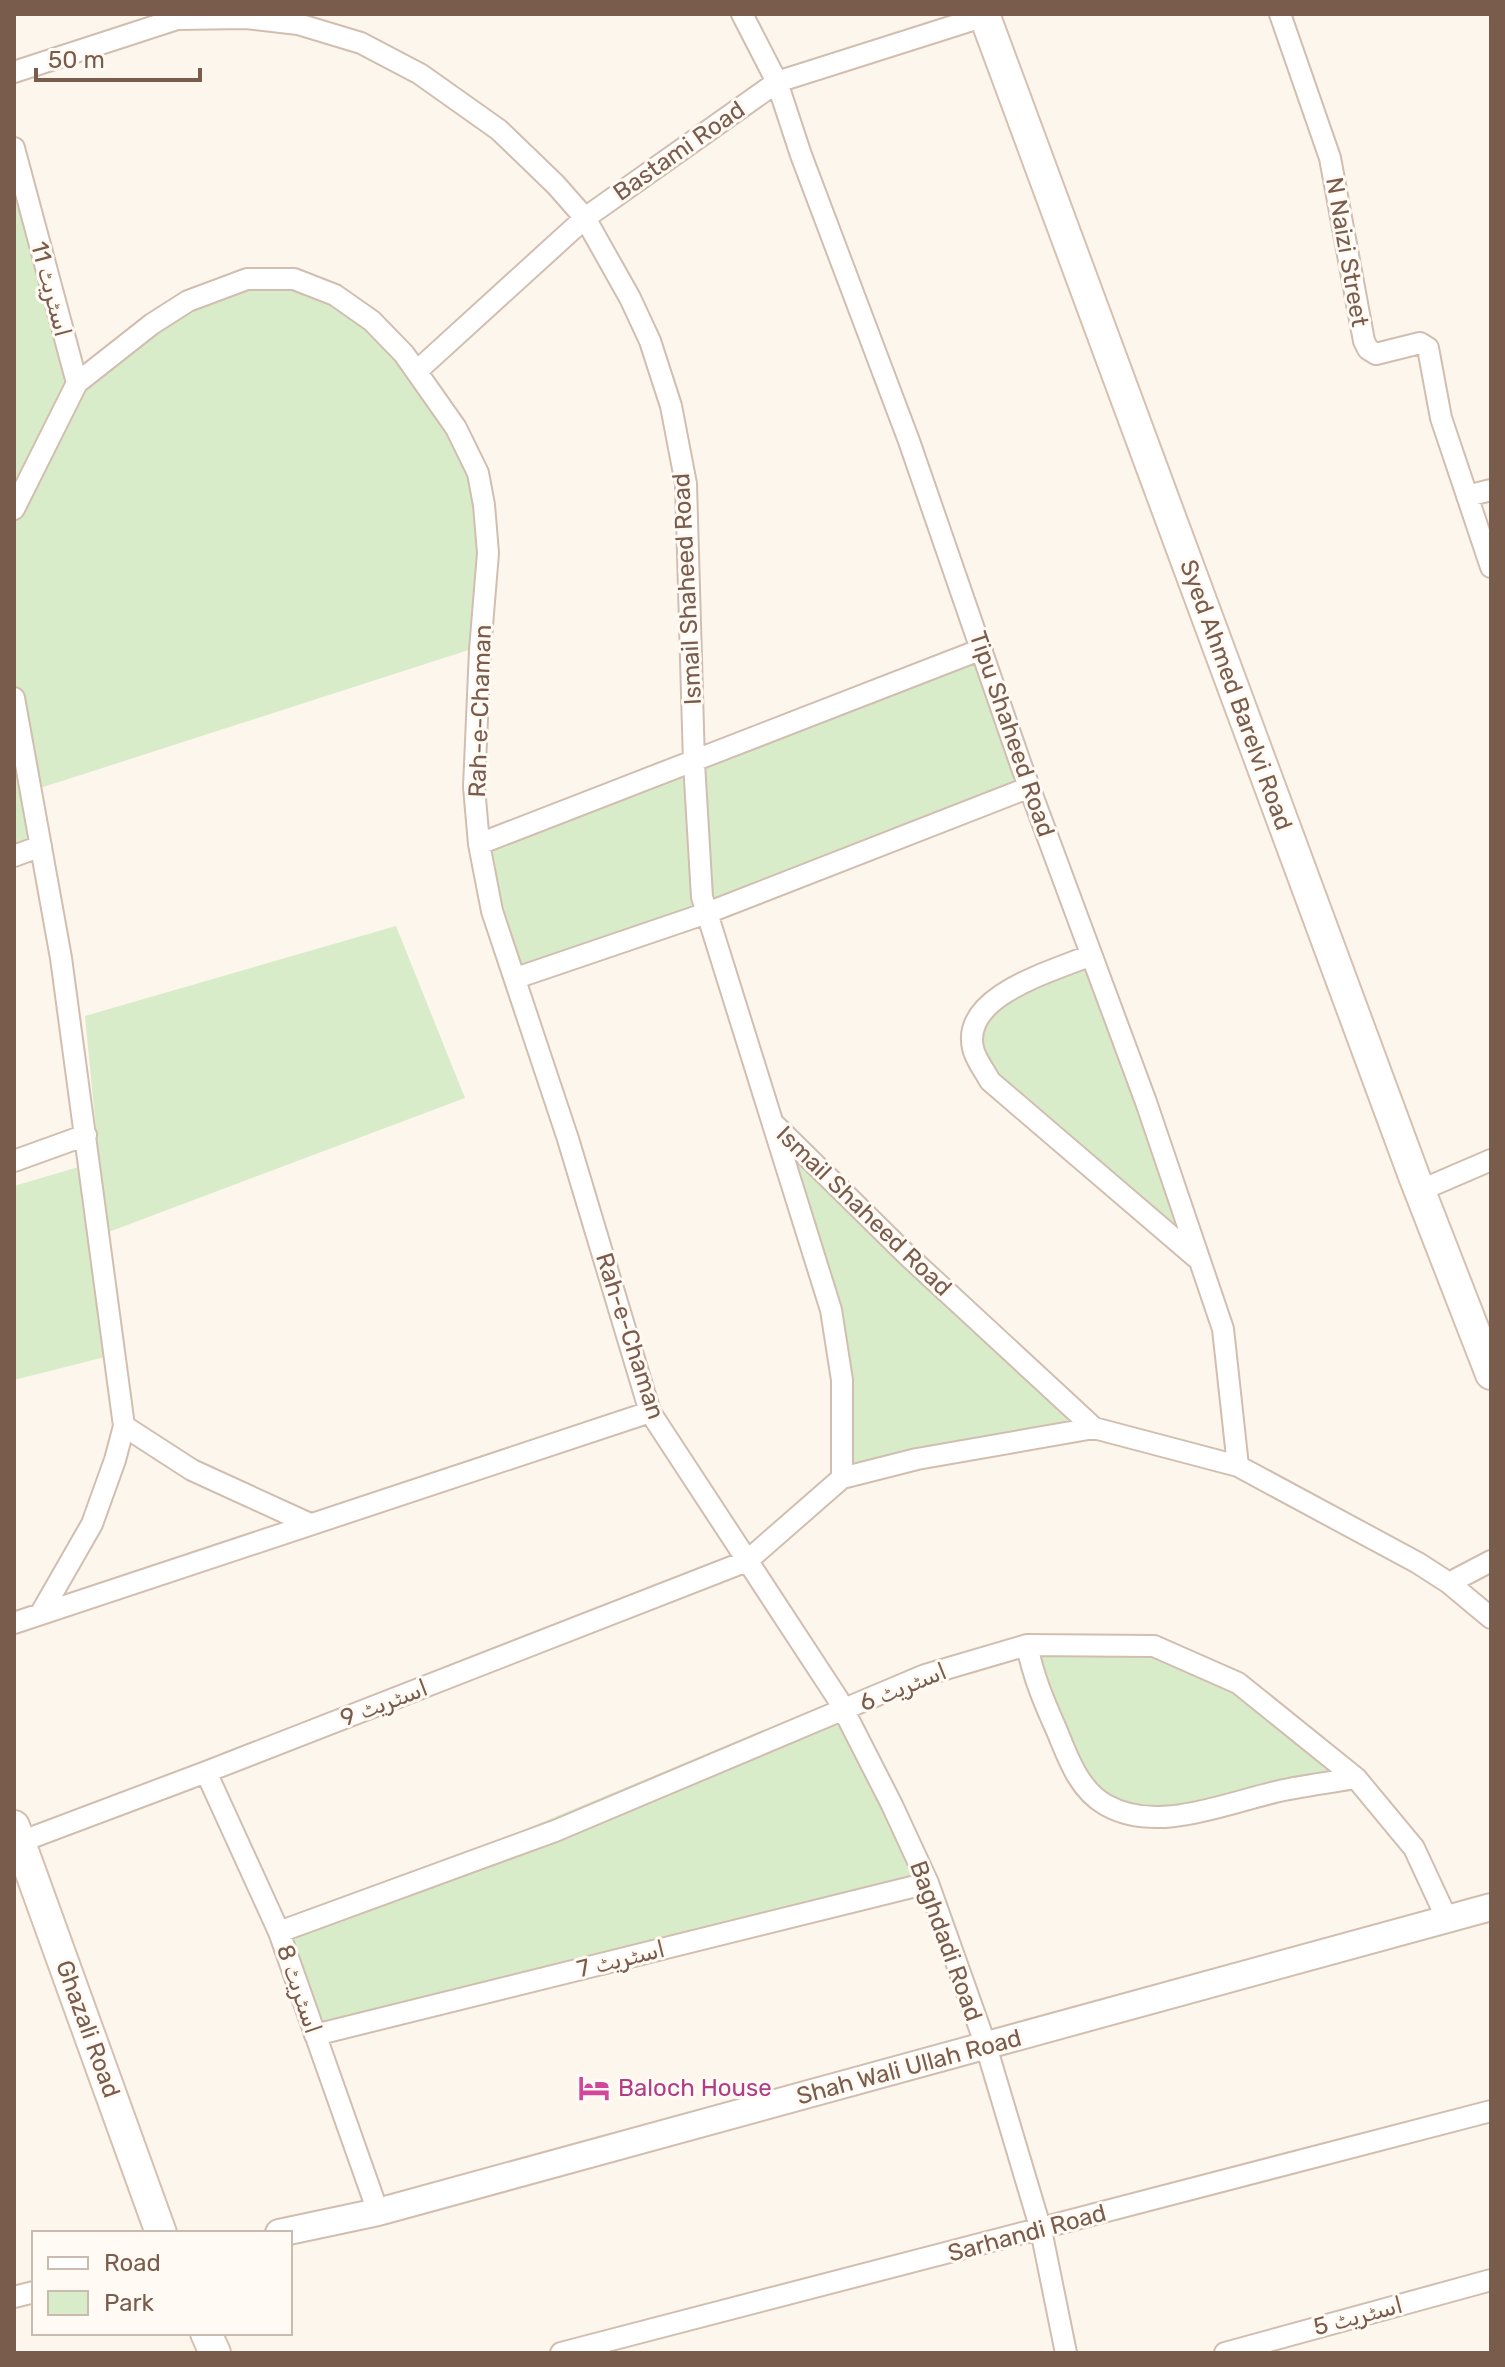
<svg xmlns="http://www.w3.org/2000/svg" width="1505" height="2367" viewBox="0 0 1505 2367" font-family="Rubik,'Noto Naskh Arabic',sans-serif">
  <rect width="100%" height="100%" fill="#fdf6ec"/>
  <path fill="#d8ecc9" d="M14 177 71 397 142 332 242 286H290L334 300 400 354 473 466 484 645 31 791 43 856 14 867Z
    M982 649 1030 787 516 978 492 905 487 835Z
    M396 926 465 1098 106 1233 85 1016Z
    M1091 955 1199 1260 990 1081 973 1050 983 1008Z
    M770 1120 1094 1428 836 1484 842 1380Z
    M82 1166 109 1356 14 1380V1186Z
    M1027 1645 1154 1646 1238 1683 1356 1778 1136 1817 1085 1788Z
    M838 1699 928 1883 315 2035 279 1932Z"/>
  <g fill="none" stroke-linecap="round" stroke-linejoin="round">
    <defs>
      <path id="minor" d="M742 14 777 82 801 155 909 441 1021 765 1146 1102 1223 1329 1238 1466
        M1280 14 1330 158 1364 341 1368 349 1376 354 1420 343 1428 348 1441 418 1491 567
        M14 72 177 19 246 18 298 24 361 43 420 74 499 130 556 185 585 218 630 298 650 341 671 406 686 484 694 763 702 897 831 1310 842 1380V1478L747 1561 206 1772 20 1842
        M14 148 77 383
        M417 371 585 218 777 82 985 16
        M1467 496 1491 490
        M14 509 77 383 152 324 188 301 247 279H294L335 295 372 321 404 354 456 428 478 473 484 505 488 553 480 650 474 787 479 844 492 911 568 1139 650 1412 838 1699 892 1805 928 1883 986 2046 1041 2230 1066 2353
        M14 698 61 958 124 1426 115 1460 92 1524 41 1613
        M479 844 982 649
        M14 856 41 846
        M1091 955C1054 971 961 995 973 1048 975 1059 985 1071 990 1081L1199 1260
        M516 978 707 913 1030 787
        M773 1123 908 1256 1094 1428
        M14 1161 86 1135
        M1419 1191 1491 1160
        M124 1426 192 1470 310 1524
        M842 1478 917 1459 1094 1428 1238 1466 1418 1563 1449 1583 1491 1618
        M1449 1583 1491 1561
        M14 1623 650 1412
        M1027 1645C1033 1676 1044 1702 1057 1731 1068 1758 1079 1790 1106 1805 1159 1835 1230 1801 1284 1790 1307 1785 1332 1782 1356 1778
        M206 1772 279 1932 378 2212
        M279 1932 555 1831 925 1675 1027 1645 1154 1646 1238 1683 1356 1778 1414 1848 1447 1919
        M315 2035 928 1883
        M14 2297 34 2292
        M561 2353 1491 2111
        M1225 2353 1491 2280"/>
      <path id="tertiary" d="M279 2233 378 2212 1491 1907"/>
      <path id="secondary" d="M984 14 1414 1176 1491 1374
        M14 1826 161 2233
        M206 2333 215 2353"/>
    </defs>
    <use href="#minor" stroke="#d1beb0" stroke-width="24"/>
    <use href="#tertiary" stroke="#d1beb0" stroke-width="30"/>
    <use href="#secondary" stroke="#d6c0b0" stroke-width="34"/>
    <use href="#minor" stroke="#fff" stroke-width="20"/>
    <use href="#tertiary" stroke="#fff" stroke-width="26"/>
    <use href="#secondary" stroke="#fff" stroke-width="30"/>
  </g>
  <defs>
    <symbol id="hotel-bare" viewBox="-9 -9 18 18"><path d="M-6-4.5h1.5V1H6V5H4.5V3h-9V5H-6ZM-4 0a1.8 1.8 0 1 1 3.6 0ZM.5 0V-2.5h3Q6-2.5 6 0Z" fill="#d1479c" stroke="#fffaf3" stroke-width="2.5" paint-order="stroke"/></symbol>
  </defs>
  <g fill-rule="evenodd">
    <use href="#hotel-bare" x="572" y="2066" width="44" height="44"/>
  </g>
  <g text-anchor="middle" stroke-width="6" stroke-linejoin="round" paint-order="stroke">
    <g font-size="24" fill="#7a5c4d" stroke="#fffaf3">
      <text transform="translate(679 151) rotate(-35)" y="8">Bastami Road</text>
      <text transform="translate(1347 252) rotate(80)" y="8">N Naizi Street</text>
      <text transform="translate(51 289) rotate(75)" y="8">اسٹریٹ 11</text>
      <text transform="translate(687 589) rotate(-93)" y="8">Ismail Shaheed Road</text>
      <text transform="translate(1236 695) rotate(70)" y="8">Syed Ahmed Barelvi Road</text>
      <text transform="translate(480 711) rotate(-88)" y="8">Rah-e-Chaman</text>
      <text transform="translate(1012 734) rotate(71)" y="8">Tipu Shaheed Road</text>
      <text transform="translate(864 1211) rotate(44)" y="8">Ismail Shaheed Road</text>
      <text transform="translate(630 1336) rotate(72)" y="8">Rah-e-Chaman</text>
      <text transform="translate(903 1687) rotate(-22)" y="8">اسٹریٹ 6</text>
      <text transform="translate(384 1703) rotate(-21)" y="8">اسٹریٹ 9</text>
      <text transform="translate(946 1941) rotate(70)" y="8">Baghdadi Road</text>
      <text transform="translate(621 1959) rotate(-14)" y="8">اسٹریٹ 7</text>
      <text transform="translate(299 1989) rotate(71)" y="8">اسٹریٹ 8</text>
      <text transform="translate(88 2029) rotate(70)" y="8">Ghazali Road</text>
      <text transform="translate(909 2067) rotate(-15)" y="8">Shah Wali Ullah Road</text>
      <text transform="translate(1027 2233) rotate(-15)" y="8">Sarhandi Road</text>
      <text transform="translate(1358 2316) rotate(-15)" y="8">اسٹریٹ 5</text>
    </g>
    <g font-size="24" fill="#b23c85" stroke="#fffaf3" text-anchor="start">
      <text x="618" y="2096">Baloch House</text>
    </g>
  </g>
  <rect width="1505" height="2367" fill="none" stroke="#7a5c4d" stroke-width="32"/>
  <rect x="32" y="2231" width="260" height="104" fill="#fffaf3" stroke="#cabbb1" stroke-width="2"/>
  <rect x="48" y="2257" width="40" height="12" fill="#ffffff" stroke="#cabbb1" stroke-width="2"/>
  <text x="104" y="2271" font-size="24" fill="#7a5c4d">Road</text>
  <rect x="48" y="2291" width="40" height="24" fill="#d8ecc9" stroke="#cabbb1" stroke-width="2"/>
  <text x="104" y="2311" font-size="24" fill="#7a5c4d">Park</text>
  <path d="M36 68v12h164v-12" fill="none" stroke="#7a5c4d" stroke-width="4"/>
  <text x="48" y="68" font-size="24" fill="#7a5c4d" stroke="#fffaf3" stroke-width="6" paint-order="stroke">50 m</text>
</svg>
